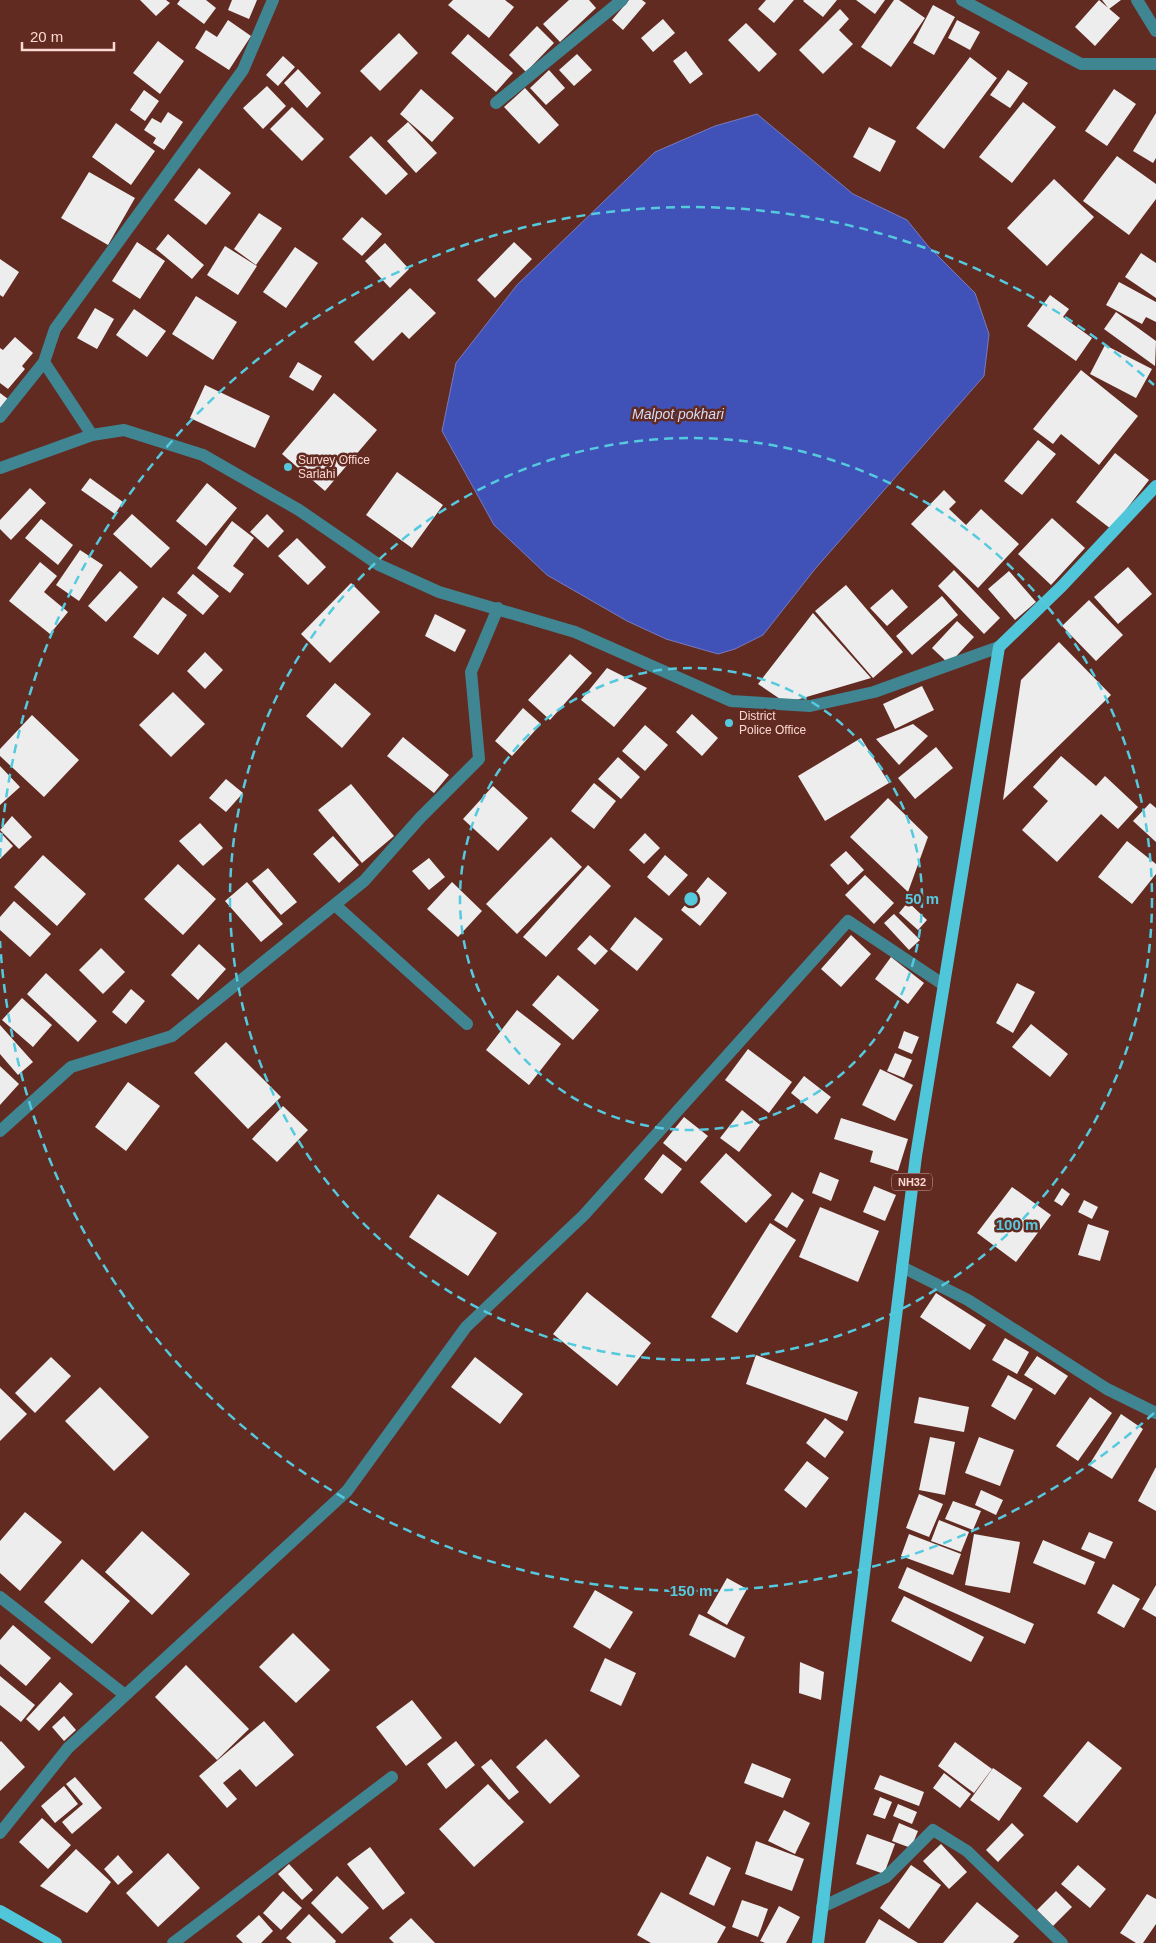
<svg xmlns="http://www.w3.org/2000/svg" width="1156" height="1943" viewBox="0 0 1156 1943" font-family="Arial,sans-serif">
  <rect width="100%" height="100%" fill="#622b22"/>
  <path fill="#4052b7" stroke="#787abf" d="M757 114 853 194 907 220 928 246 975 293 989 334 984 376 815 569 763 635 735 649 718 654 666 639 627 621 547 575 494 525 442 431 456 363 517 285 655 152 715 126Z"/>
  <path fill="#ededed" d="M140 0H166L170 3 156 16Z
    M180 0H206L216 8 204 24 177 4Z
    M232 0H257L249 19 228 10Z
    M453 0H505L514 7 489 38 448 5Z
    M569 0H589L596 8 560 42 543 24Z
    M629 0H642L646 3 623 30 612 20Z
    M766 0H794L774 23 758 9Z
    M804 0H837L823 17 803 1Z
    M856 0H885L875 14Z
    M894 0H899L925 18 891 67 861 47Z
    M1099 0 1120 18 1095 46 1075 27Z
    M1102 0H1121L1109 9Z
    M933 5 955 17 934 55 913 43Z
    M840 9 849 19 839 30 853 44 823 74 799 50Z
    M663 19 675 33 653 52 641 38Z
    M228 20 251 36 229 70 195 48 206 30 217 37Z
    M957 20 980 32 970 50 948 38Z
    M746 23 777 54 759 72 728 40Z
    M537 26 554 43 526 72 509 55Z
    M399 33 418 53 380 91 360 71Z
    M468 34 513 73 496 92 451 53Z
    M158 41 184 61 160 94 133 73Z
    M686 51 703 74 690 84 673 61Z
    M577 54 592 70 574 86 559 70Z
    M283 56 295 67 278 86 266 75Z
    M970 57 997 78 944 149 916 128Z
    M298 69 321 93 307 108 284 83Z
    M549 70 565 88 546 105 530 88Z
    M1008 70 1028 83 1010 108 990 95Z
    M267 86 286 106 263 129 243 108Z
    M525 88 559 125 539 144 504 107Z
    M421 89 454 118 432 142 400 114Z
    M1114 89 1136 104 1107 146 1085 131Z
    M144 90 159 101 145 121 130 110Z
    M1023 102 1056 127 1012 183 979 157Z
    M292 107 324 139 302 161 270 129Z
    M168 112 183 122 164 150 153 143 156 138 144 130 152 118 161 123Z
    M1156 113V158L1153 163 1133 151Z
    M408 122 437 153 416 173 387 141Z
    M116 123 155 151 131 185 92 157Z
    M869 127 896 141 880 172 853 157Z
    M371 136 408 174 386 195 349 157Z
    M1117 156 1156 184V199L1129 235 1083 201Z
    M199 168 231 193 206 225 174 200Z
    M89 172 135 198 108 245 61 218Z
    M1054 179 1094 217 1047 266 1007 228Z
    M259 213 282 228 256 265 234 249Z
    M362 217 382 234 362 256 342 239Z
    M168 234 204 265 192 279 156 249Z
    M137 242 165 261 140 299 112 281Z
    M514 242 532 259 495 298 477 280Z
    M385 243 409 269 390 288 365 261Z
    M225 246 257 266 238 295 207 275Z
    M295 247 318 263 286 308 263 292Z
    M1141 253 1156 263V298L1125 277Z
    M0 259 19 272 3 297 0 295Z
    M1119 282 1156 302V322L1146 317 1142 324 1106 305Z
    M410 288 436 313 409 339 402 332 373 361 354 342Z
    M1050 295 1069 309 1063 317 1092 338 1076 361 1027 326Z
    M196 296 237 322 213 360 172 334Z
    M95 308 114 319 97 349 77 338Z
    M134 309 166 331 147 357 116 335Z
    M1116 312 1156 341 1155 366 1104 329Z
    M15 337 33 353 22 366 25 369 8 389 0 383V348L3 350Z
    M1105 345 1152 369 1136 398 1090 374Z
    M298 362 322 376 313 391 289 377Z
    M1081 370 1138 416 1099 465 1061 434 1053 444 1033 429Z
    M205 385 270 416 255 448 190 418Z
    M0 393 8 399 0 410Z
    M334 393 377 430 325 491 282 454Z
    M1038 440 1056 454 1022 495 1004 481Z
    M1115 453 1149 480 1111 529 1076 502Z
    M397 472 443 505 412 548 366 515Z
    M90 478 123 502 115 514 81 490Z
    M207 483 237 508 206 546 176 521Z
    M30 488 46 503 11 540 0 529V520Z
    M944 490 956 502 949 509 966 525 981 509 1019 544 978 588 911 524Z
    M132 514 170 548 151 568 113 534Z
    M267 514 284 531 268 548 250 532Z
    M1052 518 1085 548 1051 585 1018 554Z
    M41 519 73 545 58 565 25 538Z
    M232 521 254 538 233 566 244 574 230 593 197 568Z
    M297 538 326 567 308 585 278 556Z
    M80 550 103 565 79 601 56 585Z
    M40 562 57 576 44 592 68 612 50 634 9 601Z
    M1128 567 1152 594 1118 624 1094 597Z
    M954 570 1000 618 984 634 938 586Z
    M120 571 138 587 106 622 88 606Z
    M1009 571 1036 602 1015 620 988 589Z
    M193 574 219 596 203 615 177 593Z
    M351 583 380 612 330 663 301 634Z
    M846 585 903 652 873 678 815 611Z
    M892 589 908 607 887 626 870 608Z
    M942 596 958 615 912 655 896 636Z
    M163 597 187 615 158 655 133 637Z
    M1089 600 1123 635 1096 661 1062 626Z
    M813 613 871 678 786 703 758 684Z
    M435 614 466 630 455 652 425 636Z
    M957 621 974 637 949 664 932 648Z
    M1059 642 1111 695 1003 800 1021 680Z
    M205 652 223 670 205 689 187 671Z
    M570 654 592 673 550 720 528 700Z
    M607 668 647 688 614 727 581 700Z
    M335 683 371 714 342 748 306 716Z
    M922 686 934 710 895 729 883 704Z
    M173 692 205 724 171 757 139 725Z
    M523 708 541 724 512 756 495 741Z
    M692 714 718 738 702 756 676 732Z
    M32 715 79 760 44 797 0 756V749Z
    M913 724 928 736 899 765 876 739Z
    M645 725 668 745 645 771 622 751Z
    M403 737 449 775 434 793 387 756Z
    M861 738 889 783 825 821 798 776Z
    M936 747 953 768 915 799 898 778Z
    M1061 756 1096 786 1105 776 1138 807 1118 829 1101 814 1057 862 1022 830 1048 801 1033 787Z
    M618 757 640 777 621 799 598 779Z
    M0 766 20 787 0 805Z
    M226 779 243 793 226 812 209 798Z
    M594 783 616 801 594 829 571 811Z
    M351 784 394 836 362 863 318 810Z
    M493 786 528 818 498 851 463 819Z
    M888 798 928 837 908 892 850 837Z
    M1150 803 1156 808V842L1133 821Z
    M12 816 32 837 19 849 0 830Z
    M200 823 223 848 203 866 179 841Z
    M0 832 13 846 0 859Z
    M645 833 660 848 644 864 629 850Z
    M333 836 359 865 339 883 313 854Z
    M551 837 582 867 517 934 486 904Z
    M1127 841 1156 864V874L1132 904 1098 877Z
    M846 851 864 870 848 885 830 865Z
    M43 855 86 894 57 926 14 887Z
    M665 855 688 875 669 896 647 877Z
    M429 858 445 877 429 890 412 871Z
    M178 864 216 899 183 935 144 899Z
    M588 865 611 886 546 957 523 937Z
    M268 868 297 902 281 915 252 881Z
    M865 875 894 903 874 924 845 895Z
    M708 877 727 893 700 926 681 910Z
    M247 882 283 924 261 942 225 901Z
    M452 882 482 911 458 937 427 909Z
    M14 901 51 934 30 957 0 930V917Z
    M908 902 927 920 918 930 899 913Z
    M894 914 920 940 909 950 884 923Z
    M635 917 663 939 637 971 610 949Z
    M590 935 608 951 595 965 577 949Z
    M851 935 871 954 841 987 821 969Z
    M199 944 226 969 198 1000 171 975Z
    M101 948 125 972 103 994 79 970Z
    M891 957 924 983 908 1004 875 979Z
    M46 973 97 1021 78 1042 27 994Z
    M558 975 599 1010 573 1040 532 1005Z
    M1017 983 1035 992 1013 1033 996 1023Z
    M131 989 145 1001 126 1024 112 1012Z
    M22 998 52 1025 33 1047 2 1020Z
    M517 1010 561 1044 529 1085 486 1050Z
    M1031 1024 1068 1054 1050 1077 1012 1047Z
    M0 1025 33 1062 18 1075 0 1054Z
    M904 1031 919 1037 912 1054 898 1048Z
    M226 1042 281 1097 248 1129 194 1073Z
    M748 1049 792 1082 769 1113 725 1080Z
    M895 1053 912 1060 904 1078 887 1071Z
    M0 1066 19 1084 0 1105Z
    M880 1069 913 1085 895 1121 862 1105Z
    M804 1076 831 1097 817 1114 791 1093Z
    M128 1082 160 1106 126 1151 95 1127Z
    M283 1106 308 1130 277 1162 252 1139Z
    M742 1110 760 1125 739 1152 720 1138Z
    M684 1117 708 1136 686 1162 663 1143Z
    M841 1118 908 1139 898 1171 870 1162 873 1151 834 1139Z
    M726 1153 772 1195 746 1223 700 1182Z
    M663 1154 682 1169 662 1194 644 1179Z
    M820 1172 839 1180 831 1201 812 1193Z
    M874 1186 896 1195 885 1221 863 1212Z
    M1012 1187 1051 1215 1016 1262 977 1233Z
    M1062 1188 1070 1194 1062 1206 1054 1201Z
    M792 1192 804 1200 787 1228 774 1220Z
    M438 1194 497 1233 468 1276 409 1237Z
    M1084 1200 1098 1207 1092 1219 1078 1212Z
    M820 1207 879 1231 858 1282 799 1257Z
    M770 1223 796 1240 737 1333 711 1317Z
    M1088 1224 1109 1231 1100 1261 1078 1255Z
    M587 1292 651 1343 617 1386 553 1334Z
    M936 1293 986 1325 970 1350 920 1317Z
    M1005 1338 1029 1352 1017 1374 992 1360Z
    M756 1355 858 1392 847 1421 746 1384Z
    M1037 1356 1068 1376 1055 1395 1024 1375Z
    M51 1357 71 1376 35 1413 15 1393Z
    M475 1357 523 1394 500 1424 451 1387Z
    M1008 1375 1033 1389 1015 1420 991 1406Z
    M100 1387 149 1437 114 1471 65 1421Z
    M0 1388 27 1414 0 1441Z
    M919 1397 969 1407 964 1432 914 1423Z
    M1090 1397 1112 1413 1078 1461 1056 1446Z
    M1121 1414 1143 1429 1112 1479 1089 1465Z
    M825 1418 844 1432 825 1458 806 1443Z
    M930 1437 955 1442 945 1495 919 1490Z
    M979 1437 1014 1450 1000 1486 965 1473Z
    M807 1461 829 1478 806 1508 784 1490Z
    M1156 1467V1511L1138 1501Z
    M981 1490 1003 1500 996 1515 975 1505Z
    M919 1494 943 1504 929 1537 906 1528Z
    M953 1501 981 1511 973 1530 945 1519Z
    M25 1512 62 1542 20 1591 0 1573V1541Z
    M939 1520 969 1532 961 1552 931 1541Z
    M142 1531 190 1574 152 1615 105 1572Z
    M1089 1532 1113 1542 1105 1559 1081 1549Z
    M909 1534 961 1554 953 1575 901 1556Z
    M974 1534 1020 1542 1010 1593 965 1585Z
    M1043 1540 1095 1562 1085 1585 1033 1563Z
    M82 1559 130 1601 92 1644 44 1602Z
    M907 1567 1034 1624 1025 1644 898 1588Z
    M727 1578 747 1589 727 1625 707 1613Z
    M1113 1584 1140 1599 1124 1628 1097 1613Z
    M1156 1585V1617L1142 1609Z
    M595 1590 633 1612 610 1649 573 1627Z
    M904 1596 984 1637 971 1662 891 1621Z
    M699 1614 745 1637 735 1658 689 1635Z
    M13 1625 51 1658 26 1686 0 1664V1640Z
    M293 1633 330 1670 296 1703 259 1667Z
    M605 1658 636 1673 621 1706 590 1691Z
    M800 1662 824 1672 821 1700 799 1693Z
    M186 1665 249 1729 217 1760 155 1697Z
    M0 1676 35 1705 21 1722 0 1705Z
    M60 1682 73 1694 39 1731 26 1719Z
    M412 1700 442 1738 406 1766 376 1727Z
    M64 1716 76 1730 64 1741 52 1727Z
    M264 1721 294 1755 256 1787 240 1769 223 1783 237 1799 227 1808 199 1776Z
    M546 1739 580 1776 550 1804 516 1767Z
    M1 1741 25 1767 0 1791V1742Z
    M456 1741 475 1765 446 1789 427 1764Z
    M1088 1741 1122 1768 1077 1823 1043 1796Z
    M955 1742 992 1769 974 1793 938 1766Z
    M491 1759 519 1792 509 1800 481 1767Z
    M752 1763 791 1779 783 1798 744 1783Z
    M993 1768 1022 1788 999 1821 970 1800Z
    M944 1773 971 1794 960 1808 933 1788Z
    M880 1775 924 1792 919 1806 874 1789Z
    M75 1777 102 1808 72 1834 62 1822 83 1804 66 1784Z
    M488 1784 524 1822 474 1867 439 1829Z
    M64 1786 78 1804 55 1823 41 1806Z
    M880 1797 892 1802 885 1819 873 1815Z
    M898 1804 917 1812 912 1824 893 1816Z
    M784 1810 810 1823 795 1854 768 1841Z
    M42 1818 71 1845 48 1869 19 1842Z
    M899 1823 918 1831 911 1848 892 1841Z
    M1012 1823 1024 1835 998 1862 986 1850Z
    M867 1834 895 1844 884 1874 856 1864Z
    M756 1841 804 1859 792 1891 745 1874Z
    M941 1844 967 1872 949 1889 923 1861Z
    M370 1847 405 1893 383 1910 347 1864Z
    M76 1849 111 1882 87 1913 40 1886Z
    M168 1853 200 1888 158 1927 126 1893Z
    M118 1855 133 1872 118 1885 104 1869Z
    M707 1856 731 1868 714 1906 689 1894Z
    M289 1864 313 1890 302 1900 278 1874Z
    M911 1865 941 1885 909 1929 880 1908Z
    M1078 1865 1106 1889 1090 1908 1061 1884Z
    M337 1876 369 1908 342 1934 311 1903Z
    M283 1891 302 1908 281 1930 263 1913Z
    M1056 1891 1072 1907 1053 1926 1037 1910Z
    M661 1892 726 1927 717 1943H651L637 1935Z
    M1147 1894 1156 1899V1924L1143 1943H1136L1120 1933Z
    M742 1900 768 1909 758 1937 732 1927Z
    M977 1902 1019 1936 1013 1943H943Z
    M779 1906 800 1917 786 1943H765L760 1941Z
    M309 1914 336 1941 335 1943H292L286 1938Z
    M259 1915 273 1931 261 1943H243L236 1936Z
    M411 1918 435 1943H394L389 1938Z
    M879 1919 918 1943H865Z"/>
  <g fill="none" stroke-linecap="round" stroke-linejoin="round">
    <path stroke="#408592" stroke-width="12" d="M962 0 1081 64H1156
      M1137 0 1156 31
      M496 103 622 0
      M0 417 44 362
      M92 435 44 362 55 329 243 70 273 0
      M0 468 92 435 124 430 203 455 299 510 379 565 439 592 575 632 731 701 810 706 874 692 999 647
      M335 905 467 1024
      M0 1131 71 1067 172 1036 364 881 420 818 479 759 471 672 498 608
      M902 1267 968 1300 1107 1389 1156 1413
      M0 1597 125 1695
      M0 1833 68 1748 347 1491 466 1327 584 1215 848 921 944 985
      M822 1907 886 1877 933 1830 967 1851 1062 1943
      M173 1943 392 1777"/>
    <path stroke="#50c6db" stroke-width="12" d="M0 1911 56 1943
      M818 1943 916 1156 999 647 1062 586 1156 486"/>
  </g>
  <g fill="none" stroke="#55cadf" stroke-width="2.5" stroke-dasharray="9 6">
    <circle cx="691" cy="899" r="231"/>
    <circle cx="691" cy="899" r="461"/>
    <path d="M1154 1413A692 692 0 0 1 0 941M0 857A692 692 0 0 1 1154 385"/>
  </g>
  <g fill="#55cadf" stroke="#622b22" stroke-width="2">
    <circle cx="288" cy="467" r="5"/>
    <circle cx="729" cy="723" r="5"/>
  </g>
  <g text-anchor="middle" stroke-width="5" stroke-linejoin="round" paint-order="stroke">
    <rect fill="#622b22" stroke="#cda49c" stroke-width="1" x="892" y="1173.5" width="40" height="17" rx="4"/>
    <g font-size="11" font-weight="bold" fill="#fbd8d1">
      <text x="912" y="1186">NH32</text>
    </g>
    <g font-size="12" fill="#fbd8d1" stroke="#622b22" text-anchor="start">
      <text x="298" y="464">Survey Office<tspan x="298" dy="14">Sarlahi</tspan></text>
      <text x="739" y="720">District<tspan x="739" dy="14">Police Office</tspan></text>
    </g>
    <g font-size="14" font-style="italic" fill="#d4dcf7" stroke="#622b22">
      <text x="678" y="419">Malpot pokhari</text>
    </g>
  </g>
  <circle cx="691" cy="899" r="8" fill="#55cadf" stroke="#622b22" stroke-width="2.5"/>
  <g font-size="15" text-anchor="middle" font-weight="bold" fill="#55cadf" stroke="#622b22" stroke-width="5" stroke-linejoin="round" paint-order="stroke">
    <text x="922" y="904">50 m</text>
    <text x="1017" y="1230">100 m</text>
    <text x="691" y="1596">150 m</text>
  </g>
  <path d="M22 42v8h92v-8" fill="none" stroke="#fbd8d1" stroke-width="2.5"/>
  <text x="30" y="42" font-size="15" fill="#fbd8d1" stroke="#622b22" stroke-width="4" paint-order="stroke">20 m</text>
</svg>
